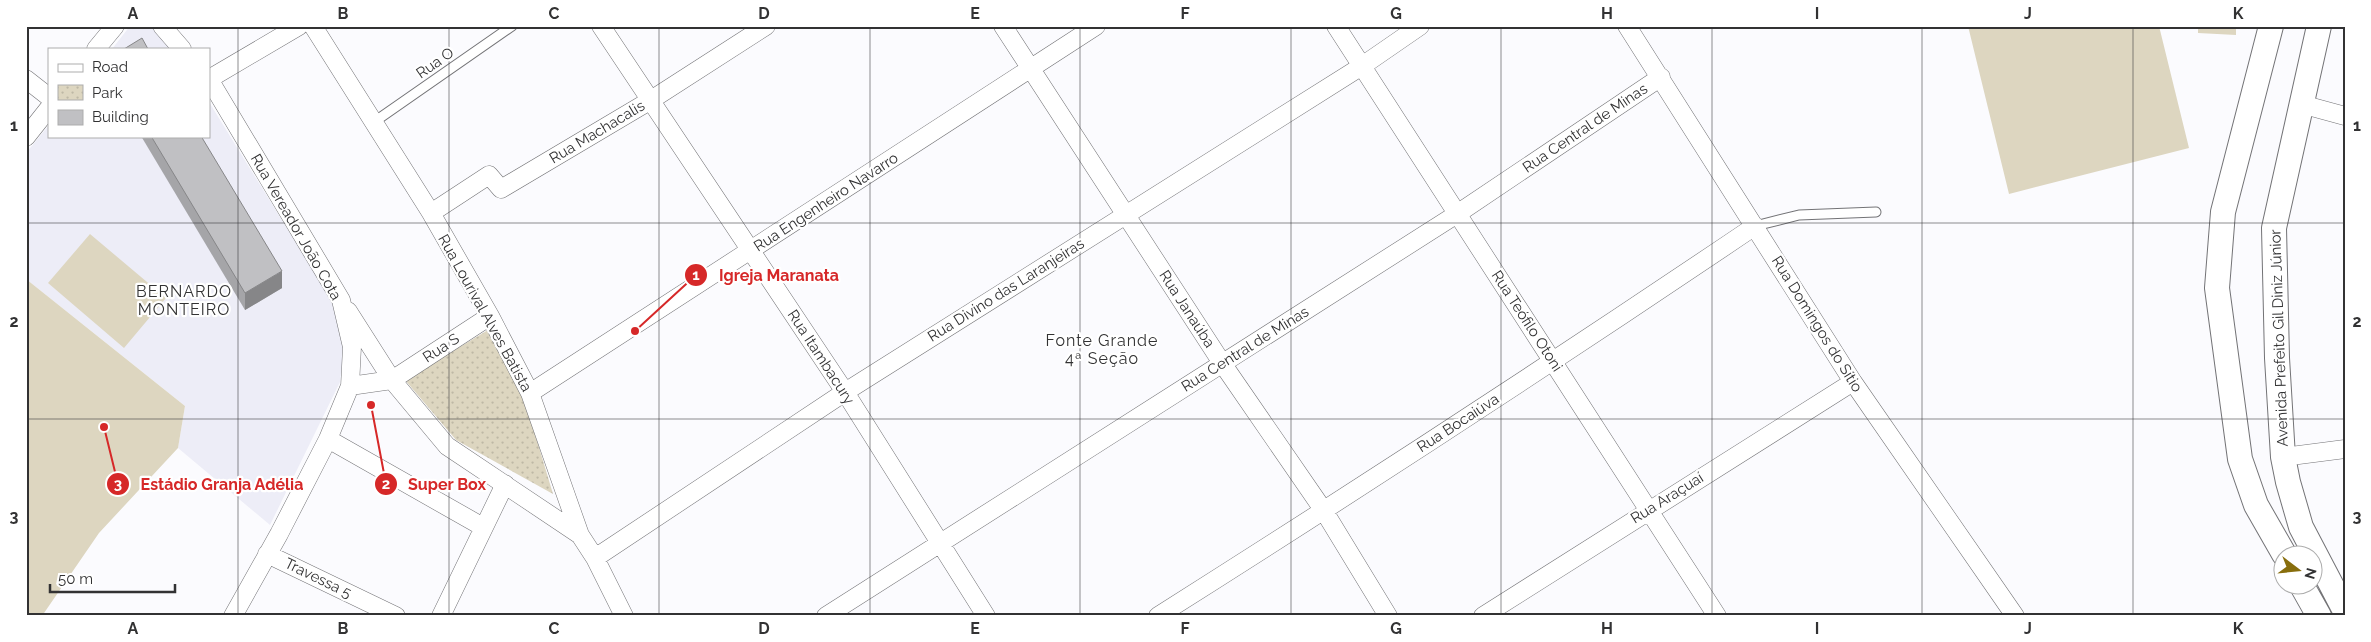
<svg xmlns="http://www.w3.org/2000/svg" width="2371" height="642" viewBox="0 0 2371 642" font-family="Raleway,sans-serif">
  <defs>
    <pattern id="park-dots" width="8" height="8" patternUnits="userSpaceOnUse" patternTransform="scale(1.25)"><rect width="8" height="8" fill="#ddd6c0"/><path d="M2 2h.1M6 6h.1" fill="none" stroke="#beb8a5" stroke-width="1.8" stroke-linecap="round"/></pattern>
  </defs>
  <rect width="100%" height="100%" fill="#fbfbfe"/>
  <path fill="#ededf7" d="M130 26H152L170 49H112Z
    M209 102 333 303 344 347 340 382 270 525 178 448 185 406 26 279V153L49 125V136H209Z"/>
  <path fill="url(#park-dots)" d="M488 330 523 394 553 494 456 440 405 380Z"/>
  <path fill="#ddd6c0" d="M1968 26H2159L2189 148 2009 194Z
    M2198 26H2236V35L2198 33Z
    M90 234 166 298 124 348 48 283Z
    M26 279 185 406 178 448 99 533 42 616H26Z"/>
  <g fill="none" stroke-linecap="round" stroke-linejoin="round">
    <defs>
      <path id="lane" d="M374 122 512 26
        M1755 226 1799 215 1876 212"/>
      <path id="street" d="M162 26 182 49
        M313 26 431 213 490 316 530 393 580 535 595 558 624 616
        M601 26 845 392 986 616
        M1003 26 1222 363 1324 511 1388 616
        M1336 26 1717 616
        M1627 26 1853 382 2015 616
        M96 49 115 26
        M26 79 49 97
        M209 79 341 300 352 347 350 386 328 439 279 534 233 616
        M209 79 299 26
        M2301 104 2345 116
        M26 137 49 108
        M431 213 489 175 501 189 651 100 766 26
        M348 311 392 380 447 446 580 535
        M350 386 392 380 490 316
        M530 393 1096 26
        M328 439 483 527
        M2283 457 2345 449
        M267 554 396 616
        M595 558 845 392 1362 66 1420 26
        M441 616 505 484
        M826 616 1457 214 1661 77
        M1158 616C1359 489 1558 359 1755 226
        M1483 616 1853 382"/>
      <path id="secondary" d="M2271 26 2223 212 2217 288 2240 459 2256 505 2284 554
        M2319 26 2274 228 2277 358 2283 457 2288 482 2301 527 2345 611
        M2301 584 2319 616"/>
    </defs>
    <use href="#lane" stroke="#737376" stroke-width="11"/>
    <use href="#street" stroke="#737376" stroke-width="19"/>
    <use href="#secondary" stroke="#737376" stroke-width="26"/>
    <use href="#lane" stroke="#fff" stroke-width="9"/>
    <use href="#street" stroke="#fff" stroke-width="18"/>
    <use href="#secondary" stroke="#fff" stroke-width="24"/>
  </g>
  <path fill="#a5a5a8" d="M141 136H201L282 288 245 310Z"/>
  <path fill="#868688" d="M282 271V288L245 310V293Z"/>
  <path fill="#c0c0c3" stroke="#868688" d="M142 38 148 49H124Z
    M151 136H201L282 271 245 293Z"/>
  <path fill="none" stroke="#323233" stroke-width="1" stroke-opacity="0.55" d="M238 26V616M449 26V616M659 26V616M870 26V616M1080 26V616M1291 26V616M1501 26V616M1712 26V616M1922 26V616M2133 26V616M26 223H2345M26 419H2345"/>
  <g text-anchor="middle" stroke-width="4.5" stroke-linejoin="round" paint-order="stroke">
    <g font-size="15" fill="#323233" stroke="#fff">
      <text transform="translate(435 63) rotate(-35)" y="5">Rua O</text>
      <text transform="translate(1585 128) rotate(-34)" y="5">Rua Central de Minas</text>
      <text transform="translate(597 132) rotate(-31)" y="5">Rua Machacalis</text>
      <text transform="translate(826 202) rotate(-33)" y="5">Rua Engenheiro Navarro</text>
      <text transform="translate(296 227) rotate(60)" y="5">Rua Vereador João Cota</text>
      <text transform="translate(1006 290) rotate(-32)" y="5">Rua Divino das Laranjeiras</text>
      <text transform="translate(1187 309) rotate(57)" y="5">Rua Janaúba</text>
      <text transform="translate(485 313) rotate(61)" y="5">Rua Lourival Alves Batista</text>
      <text transform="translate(1527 321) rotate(57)" y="5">Rua Teófilo Otoni</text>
      <text transform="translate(1817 324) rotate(58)" y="5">Rua Domingos do Sítio</text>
      <text transform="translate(2279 338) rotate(-92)" y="5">Avenida Prefeito Gil Diniz Júnior</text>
      <text transform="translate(441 348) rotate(-33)" y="5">Rua S</text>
      <text transform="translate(1245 349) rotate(-32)" y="5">Rua Central de Minas</text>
      <text transform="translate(821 357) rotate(57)" y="5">Rua Itambacury</text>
      <text transform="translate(1458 423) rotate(-33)" y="5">Rua Bocaiúva</text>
      <text transform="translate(1667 498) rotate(-32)" y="5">Rua Araçuaí</text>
      <text transform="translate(318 578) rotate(26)" y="5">Travessa 5</text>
    </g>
    <g font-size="16" letter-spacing="1" fill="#323233" stroke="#fff">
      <text x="184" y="297">BERNARDO<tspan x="184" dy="18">MONTEIRO</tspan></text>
      <text x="1102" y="346">Fonte Grande<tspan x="1102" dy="18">4ª Seção</tspan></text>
    </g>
  </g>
  <path fill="none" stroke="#d62828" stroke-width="2" d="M635 331L696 275M371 405L386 484M104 427L118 484"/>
  <g fill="#d62828" stroke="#fff" stroke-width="2">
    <circle cx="635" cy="331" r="5"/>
    <circle cx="371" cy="405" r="5"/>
    <circle cx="104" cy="427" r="5"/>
    <circle cx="696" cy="275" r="12"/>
    <circle cx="386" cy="484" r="12"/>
    <circle cx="118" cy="484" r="12"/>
  </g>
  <g font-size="15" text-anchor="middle" font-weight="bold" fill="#fff">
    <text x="696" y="280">1</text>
    <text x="386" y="489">2</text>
    <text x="118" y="489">3</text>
  </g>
  <g font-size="16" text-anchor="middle" font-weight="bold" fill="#d62828" stroke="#fff" stroke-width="4.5" stroke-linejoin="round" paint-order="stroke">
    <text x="779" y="281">Igreja Maranata</text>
    <text x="447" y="490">Super Box</text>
    <text x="222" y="490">Estádio Granja Adélia</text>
  </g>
  <rect width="2371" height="642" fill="none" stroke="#ffffff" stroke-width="55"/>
  <rect x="48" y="48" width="162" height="90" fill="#ffffff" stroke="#adadad"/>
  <rect x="58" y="64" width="25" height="8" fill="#ffffff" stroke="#adadad"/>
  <text x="92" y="72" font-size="15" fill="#323233">Road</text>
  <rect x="58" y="85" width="25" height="15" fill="url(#park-dots)" stroke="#adadad"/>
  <text x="92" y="98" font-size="15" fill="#323233">Park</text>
  <rect x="58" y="110" width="25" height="15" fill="#c0c0c3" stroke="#adadad"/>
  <text x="92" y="122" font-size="15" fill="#323233">Building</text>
  <g transform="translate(2298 570) rotate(106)"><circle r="24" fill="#ffffff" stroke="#adadad"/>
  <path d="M0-4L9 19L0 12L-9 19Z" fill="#886e0d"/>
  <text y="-8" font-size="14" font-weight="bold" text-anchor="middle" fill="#323233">N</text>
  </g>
  <path d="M50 584v8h125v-8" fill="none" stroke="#323233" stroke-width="2.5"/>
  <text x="58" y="584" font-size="15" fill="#323233" stroke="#ffffff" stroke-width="4" paint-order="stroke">50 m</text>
  <rect x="28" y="28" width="2316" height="586" fill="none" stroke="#323233" stroke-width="2"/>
  <g font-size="16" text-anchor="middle" font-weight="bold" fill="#323233">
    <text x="133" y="19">A</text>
    <text x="343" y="19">B</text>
    <text x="554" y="19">C</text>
    <text x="764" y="19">D</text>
    <text x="975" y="19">E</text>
    <text x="1185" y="19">F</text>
    <text x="1396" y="19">G</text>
    <text x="1607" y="19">H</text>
    <text x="1817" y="19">I</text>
    <text x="2028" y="19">J</text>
    <text x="2238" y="19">K</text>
    <text x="14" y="131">1</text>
    <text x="2357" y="131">1</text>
    <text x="14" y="327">2</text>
    <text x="2357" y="327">2</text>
    <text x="14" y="522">3</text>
    <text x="2357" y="522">3</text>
    <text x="133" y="634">A</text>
    <text x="343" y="634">B</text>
    <text x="554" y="634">C</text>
    <text x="764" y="634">D</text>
    <text x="975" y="634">E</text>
    <text x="1185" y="634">F</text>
    <text x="1396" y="634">G</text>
    <text x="1607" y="634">H</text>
    <text x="1817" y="634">I</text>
    <text x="2028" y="634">J</text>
    <text x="2238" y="634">K</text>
  </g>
</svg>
